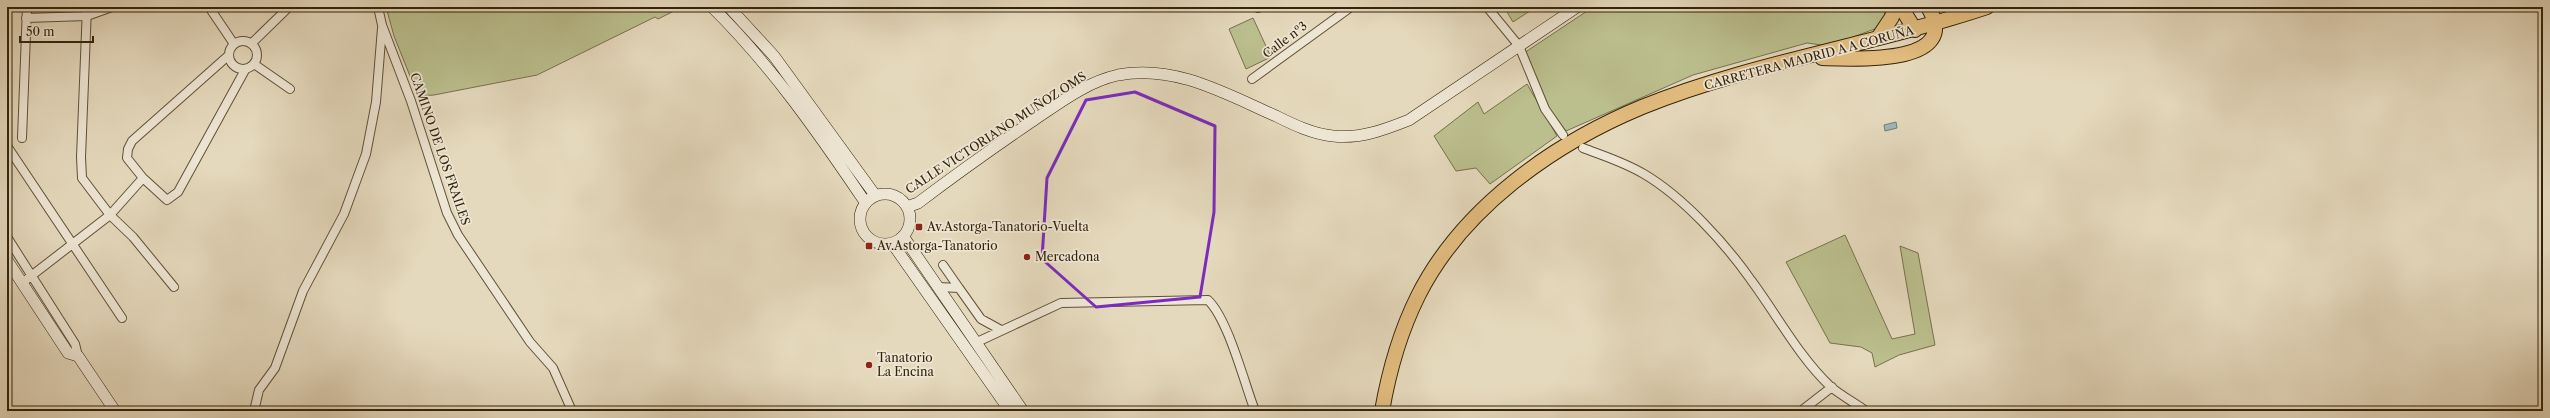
<svg xmlns="http://www.w3.org/2000/svg" width="2550" height="418" viewBox="0 0 2550 418" font-family="'Libre Caslon Text',serif">
  <rect width="100%" height="100%" fill="#e5d9bd"/>
  <filter id="stains"><feTurbulence type="fractalNoise" baseFrequency=".005" numOctaves="4"/><feColorMatrix values="0 0 0 0 .2 0 0 0 0 .09 0 0 0 0 .02 0 0 0 .5 -.17"/></filter>
  <radialGradient id="worn" r=".72"><stop offset=".6" stop-color="#630" stop-opacity="0"/><stop offset="1" stop-color="#630" stop-opacity=".3"/></radialGradient>
  <path fill="#bbbe8d" stroke="#77704c" d="M386 7H682L658 19 655 17 537 75 434 95 418 96 394 36Z
    M1504 7H1536L1513 22Z
    M1593 7H1886L1883 26 1828 46 1807 43 1693 75 1566 131 1543 100 1524 53Z
    M1253 18 1271 57 1246 69 1229 29Z
    M1527 84 1557 136 1490 184 1476 168 1456 171 1434 136 1478 102 1484 114Z
    M1845 235 1892 339 1915 334 1900 246 1918 253 1935 345 1899 355 1875 367 1872 353 1861 347 1830 343 1786 262Z"/>
  <path fill="#9cb7bd" stroke="#727c76" d="M1896 122 1897 128 1885 131 1884 125Z"/>
  <g fill="none" stroke-linecap="round" stroke-linejoin="round">
    <defs>
      <path id="street" d="M87 7 81 157 82 178 110 215 133 237 174 287
        M209 7 234 44
        M378 7 382 25 411 101 447 213 458 235 530 342 553 368 572 411
        M1487 7 1519 46 1545 109 1563 135
        M1258 8 1260 7
        M26 18 87 16 112 7
        M229 55a14 14 0 1 1 28 0a14 14 0 1 1-28 0Z
        M251 44 289 7
        M229 55 132 141 128 149 127 158 143 178 167 200 178 192 245 70
        M254 64 290 89
        M1252 79 1351 7
        M22 138 27 7
        M7 146 122 318
        M1583 148C1604 156 1624 162 1644 174 1683 197 1725 243 1751 280 1777 315 1799 357 1831 387 1842 396 1855 403 1866 411
        M7 237 75 344 78 356
        M943 265 959 288
        M22 283 110 215 143 178
        M938 287 959 288 981 319 1001 330
        M975 343 1061 303 1208 300C1228 319 1244 382 1255 411
        M254 411 259 390 275 368 303 291 344 214 366 154 376 102 382 28
        M1801 411 1832 387"/>
      <path id="secondary" d="M712 7C771 65 819 134 865 202
        M729 7 774 56 875 195
        M860 219a25 25 0 1 1 50 0a25 25 0 1 1-50 0Z
        M907 207 918 203C955 175 993 148 1031 122 1058 104 1086 82 1118 75 1175 64 1226 94 1276 116 1294 125 1313 134 1333 136 1360 139 1384 130 1409 120L1577 7
        M903 236 1023 411
        M892 243 1010 411
        M7 260 68 353 78 356 115 411"/>
      <path id="highway" d="M1901 7 1915 30
        M1878 38 1892 17 1894 7
        M1822 58C1853 59 1964 66 1928 7
        M1382 411C1389 371 1400 332 1418 296 1462 208 1553 144 1642 107 1753 62 1874 45 1987 7"/>
    </defs>
    <use href="#street" stroke="#605038" stroke-width="10"/>
    <use href="#secondary" stroke="#33230b" stroke-width="12"/>
    <use href="#highway" stroke="#33230b" stroke-width="16"/>
    <use href="#street" stroke="#eee6d4" stroke-width="8"/>
    <use href="#secondary" stroke="#eee6d4" stroke-width="11"/>
    <use href="#highway" stroke="#e2bc7e" stroke-width="14"/>
  </g>
  <path fill="none" stroke="#7b2cbf" stroke-width="3" stroke-linejoin="round" d="M1135 92 1215 126 1214 212 1200 297 1096 307 1042 259 1047 178 1086 100Z"/>
  <g fill="#8f2418" stroke="#eee6d4" stroke-width="1.5">
    <rect x="915" y="223" width="8" height="8" rx="2"/>
    <rect x="865" y="242" width="8" height="8" rx="2"/>
    <circle cx="1027" cy="257" r="4"/>
    <circle cx="869" cy="365" r="4"/>
  </g>
  <g text-anchor="middle" stroke-width="3.5" stroke-linejoin="round" paint-order="stroke">
    <g font-size="12" fill="#33230b" stroke="#eee6d4">
      <text transform="translate(1285 40) rotate(-37)" y="4">Calle nº3</text>
      <text transform="translate(1809 58) rotate(-15)" y="4">CARRETERA MADRID A A CORUÑA</text>
      <text transform="translate(996 133) rotate(-33)" y="4">CALLE VICTORIANO MUÑOZ OMS</text>
      <text transform="translate(440 149) rotate(71)" y="4">CAMINO DE LOS FRAILES</text>
    </g>
    <g font-size="12" fill="#33230b" stroke="#eee6d4" text-anchor="start">
      <text x="927" y="231">Av.Astorga-Tanatorio-Vuelta</text>
      <text x="877" y="250">Av.Astorga-Tanatorio</text>
      <text x="1035" y="261">Mercadona</text>
      <text x="877" y="362">Tanatorio<tspan x="877" dy="14">La Encina</tspan></text>
    </g>
  </g>
  <rect width="2550" height="418" fill="none" stroke="#e5d9bd" stroke-width="24"/>
  <rect x="8" y="8" width="2534" height="402" fill="none" stroke="#33230b" stroke-width="2"/>
  <rect x="12" y="12" width="2526" height="394" fill="none" stroke="#33230b"/>
  <path d="M20 36v6h73v-6" fill="none" stroke="#33230b" stroke-width="2"/>
  <text x="26" y="36" font-size="12" fill="#33230b" stroke="#eee6d4" stroke-width="3" paint-order="stroke">50 m</text>
  <rect width="100%" height="100%" filter="url(#stains)"/>
  <rect width="100%" height="100%" fill="url(#worn)"/>
</svg>
